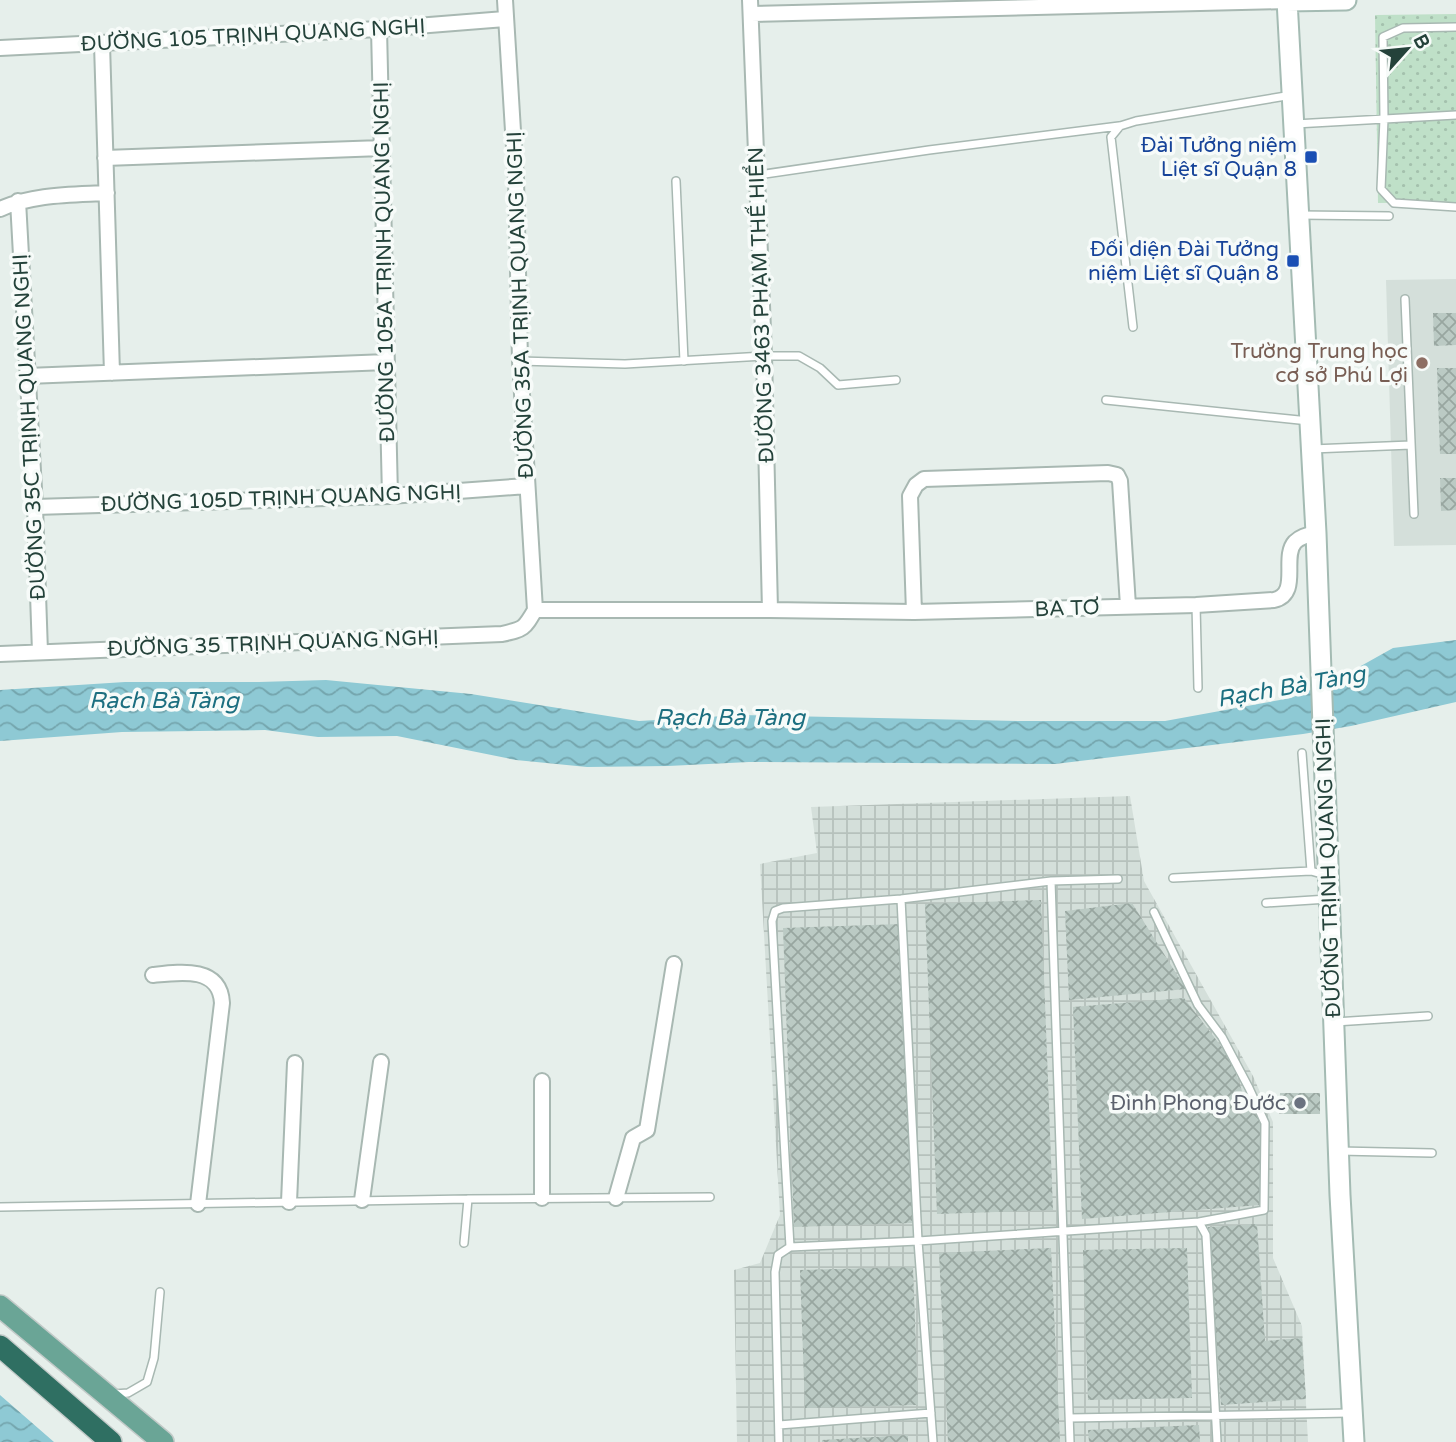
<svg xmlns="http://www.w3.org/2000/svg" width="1456" height="1442" viewBox="0 0 1456 1442" font-family="'Varela Round',sans-serif">
  <defs>
    <pattern id="industrial-grid" width="8" height="8" patternUnits="userSpaceOnUse" patternTransform="scale(1.75)"><rect width="8" height="8" fill="#d4dfda"/><path d="M0 4h8M4 0v8" fill="none" stroke="#b6c1bc"/></pattern>
    <pattern id="park-dots" width="8" height="8" patternUnits="userSpaceOnUse" patternTransform="scale(1.75)"><rect width="8" height="8" fill="#bfe0c8"/><path d="M2 2h.1M6 6h.1" fill="none" stroke="#a4c1ad" stroke-width="1.8" stroke-linecap="round"/></pattern>
    <pattern id="water-waves" width="16" height="10" patternUnits="userSpaceOnUse" patternTransform="scale(1.75)"><rect width="16" height="10" fill="#8ec9d4"/><path d="M0 5q4-4 8 0t8 0" fill="none" stroke="#74a5ad"/></pattern>
    <pattern id="building-cross-hatch" width="8" height="8" patternUnits="userSpaceOnUse" patternTransform="scale(1.75)"><rect width="8" height="8" fill="#bbcac4"/><path d="M0 0l8 8M0 8l8-8" fill="none" stroke="#98a6a0"/></pattern>
  </defs>
  <rect width="100%" height="100%" fill="#e6efeb"/>
  <path fill="#d4dfda" d="M1456 279V545L1394 546 1386 280Z"/>
  <path fill="url(#industrial-grid)" d="M1130 796 1144 881 1253 1076 1273 1122V1258L1302 1326 1308 1442H737L734 1270 760 1263 780 1215 760 864 817 853 811 807Z"/>
  <path fill="url(#park-dots)" d="M1456 14V202L1378 203 1375 15Z"/>
  <path fill="url(#water-waves)" d="M1456 640V702L1351 726 1303 734 1055 764 749 762 668 766 587 767 516 760 397 736 318 737 265 730 122 732 0 741V690L125 682H259L326 680 471 694 639 721 741 715 1018 721H1165L1291 698 1343 676 1393 648Z
    M0 1395 54 1442H0Z"/>
  <path fill="url(#building-cross-hatch)" d="M1433 313H1456V345L1434 346Z
    M1437 368H1456V454H1440Z
    M1440 478H1456V510L1441 511Z
    M1041 900 1053 1210 937 1214 925 904Z
    M1132 903 1186 989 1069 1000 1065 911Z
    M901 924 913 1223 794 1227 783 928Z
    M1184 998 1231 1059 1242 1091 1261 1118 1260 1205 1082 1219 1073 1007Z
    M1280 1093H1320V1114H1279Z
    M1257 1224 1265 1341 1302 1338 1306 1399 1221 1405 1208 1227Z
    M1051 1248 1060 1442H948L939 1253Z
    M1187 1248 1192 1398 1088 1400 1083 1250Z
    M913 1267 918 1405 805 1408 800 1270Z
    M1199 1425 1200 1442H1089L1088 1430Z
    M908 1435V1442H822V1440Z"/>
  <g fill="none" stroke-linecap="round" stroke-linejoin="round">
    <defs>
      <path id="lane" d="M1456 27 1403 28 1383 37 1384 119 1381 189 1394 203 1456 207
        M1295 124 1456 115
        M758 175 929 150 1119 126
        M676 181 684 361
        M1299 215 1389 216
        M1405 299 1414 514
        M1133 327 1111 137 1120 126 1136 121 1292 95
        M520 361 625 364 764 356H799L820 368 838 385 896 380
        M1106 400 1309 421
        M1312 449 1411 445
        M1196 605 1198 688
        M1302 753 1311 871
        M1173 878 1311 871 1325 875
        M1051 881 1070 1442
        M901 899 918 1241 933 1442
        M1266 903 1328 899
        M1154 912 1198 1005 1222 1037 1249 1088 1265 1123 1264 1210 1199 1222
        M1335 1022 1428 1016
        M1339 1151 1432 1153
        M0 1207 468 1199 710 1197
        M464 1243 468 1199
        M790 1247 772 921 775 911 783 908 901 899 1051 881 1118 879
        M114 1394 128 1393 147 1382 154 1358 160 1292
        M1070 1418 1349 1413
        M779 1425 931 1413
        M779 1442 775 1272 778 1255 790 1247 918 1241 1199 1222 1206 1235 1217 1442"/>
      <path id="street" d="M505 0 516 180 520 361 535 610
        M750 0 764 356 770 610
        M751 14 1287 1
        M379 29 390 496
        M102 44 112 373
        M0 48 379 29 505 19
        M105 158 382 148
        M18 201 35 507 40 652
        M0 209C34 194 70 195 107 193
        M27 376 387 362
        M35 507 390 496 527 486
        M535 610H770L914 612 1196 605 1274 600C1301 594 1281 557 1295 542 1301 536 1308 535 1316 533
        M914 612 910 496 916 485 924 479 1108 473 1117 475 1120 481 1128 606
        M0 654 502 634C524 629 524 629 535 610
        M153 975C180 972 220 966 222 1003L198 1204
        M542 1081V1198
        M616 1198 633 1138 647 1130 674 964
        M362 1200 381 1062
        M289 1202 295 1063"/>
      <path id="secondary" d="M1287 0 1316 533 1340 1195 1354 1442
        M1287 1 1346 0"/>
      <path id="primary" d="M0 1306 163 1442"/>
      <path id="highway" d="M0 1346 111 1442"/>
    </defs>
    <use href="#lane" stroke="#a8b8b2" stroke-width="10"/>
    <use href="#street" stroke="#a8b8b2" stroke-width="18"/>
    <use href="#secondary" stroke="#a4bbb3" stroke-width="23"/>
    <use href="#primary" stroke="#c2cac8" stroke-width="24"/>
    <use href="#highway" stroke="#c2cac8" stroke-width="24"/>
    <use href="#lane" stroke="#fff" stroke-width="7"/>
    <use href="#street" stroke="#fff" stroke-width="14"/>
    <use href="#secondary" stroke="#fff" stroke-width="19"/>
    <use href="#primary" stroke="#6aa596" stroke-width="21"/>
    <use href="#highway" stroke="#2f6f62" stroke-width="21"/>
  </g>
  <g fill="#1a4fb4" stroke="#f7fbf9" stroke-width="2.5">
    <rect x="1304" y="150" width="14" height="14" rx="3.5"/>
    <rect x="1286" y="254" width="14" height="14" rx="3.5"/>
  </g>
  <circle fill="#8d6e63" stroke="#f7fbf9" stroke-width="2.5" cx="1422" cy="363" r="7"/>
  <circle fill="#6b7280" stroke="#f7fbf9" stroke-width="2.5" cx="1300" cy="1103" r="7"/>
  <g text-anchor="middle" stroke-width="7" stroke-linejoin="round" paint-order="stroke">
    <g font-size="21" fill="#24423a" stroke="#f7fbf9">
      <text transform="translate(253 35) rotate(-3)" y="7">ĐƯỜNG 105 TRỊNH QUANG NGHỊ</text>
      <text transform="translate(384 262) rotate(-91)" y="7">ĐƯỜNG 105A TRỊNH QUANG NGHỊ</text>
      <text transform="translate(520 305) rotate(-92)" y="7">ĐƯỜNG 35A TRỊNH QUANG NGHỊ</text>
      <text transform="translate(761 305) rotate(-92)" y="7">ĐƯỜNG 3463 PHẠM THẾ HIỂN</text>
      <text transform="translate(29 427) rotate(-93)" y="7">ĐƯỜNG 35C TRỊNH QUANG NGHỊ</text>
      <text transform="translate(281 498) rotate(-2)" y="7">ĐƯỜNG 105D TRỊNH QUANG NGHỊ</text>
      <text transform="translate(1067 608) rotate(-2)" y="7">BA TƠ</text>
      <text transform="translate(273 643) rotate(-2)" y="7">ĐƯỜNG 35 TRỊNH QUANG NGHỊ</text>
      <text transform="translate(1328 868) rotate(-92)" y="7">ĐƯỜNG TRỊNH QUANG NGHỊ</text>
    </g>
    <g font-size="21" fill="#164399" stroke="#f7fbf9" text-anchor="end">
      <text x="1297" y="152">Đài Tưởng niệm<tspan x="1297" dy="24">Liệt sĩ Quận 8</tspan></text>
      <text x="1279" y="256">Đối diện Đài Tưởng<tspan x="1279" dy="24">niệm Liệt sĩ Quận 8</tspan></text>
    </g>
    <g font-size="21" fill="#785e54" stroke="#f7fbf9" text-anchor="end">
      <text x="1408" y="358">Trường Trung học<tspan x="1408" dy="24">cơ sở Phú Lợi</tspan></text>
    </g>
    <g font-size="21" fill="#5b616d" stroke="#f7fbf9" text-anchor="end">
      <text x="1286" y="1110">Đình Phong Đước</text>
    </g>
    <g font-size="23" font-style="italic" fill="#1c6f80" stroke="#f7fbf9">
      <text transform="translate(1291 686) rotate(-10)" y="8">Rạch Bà Tàng</text>
      <text x="164" y="708">Rạch Bà Tàng</text>
      <text x="730" y="725">Rạch Bà Tàng</text>
    </g>
  </g>
  <g transform="translate(1407 49) rotate(63)" stroke="#f7fbf9" stroke-width="5" paint-order="stroke">
  <path d="M0-5L12 26L0 18L-12 26Z" fill="#24423a"/>
  <text y="-10" font-size="19" font-weight="bold" text-anchor="middle" fill="#24423a">B</text>
  </g>
</svg>
